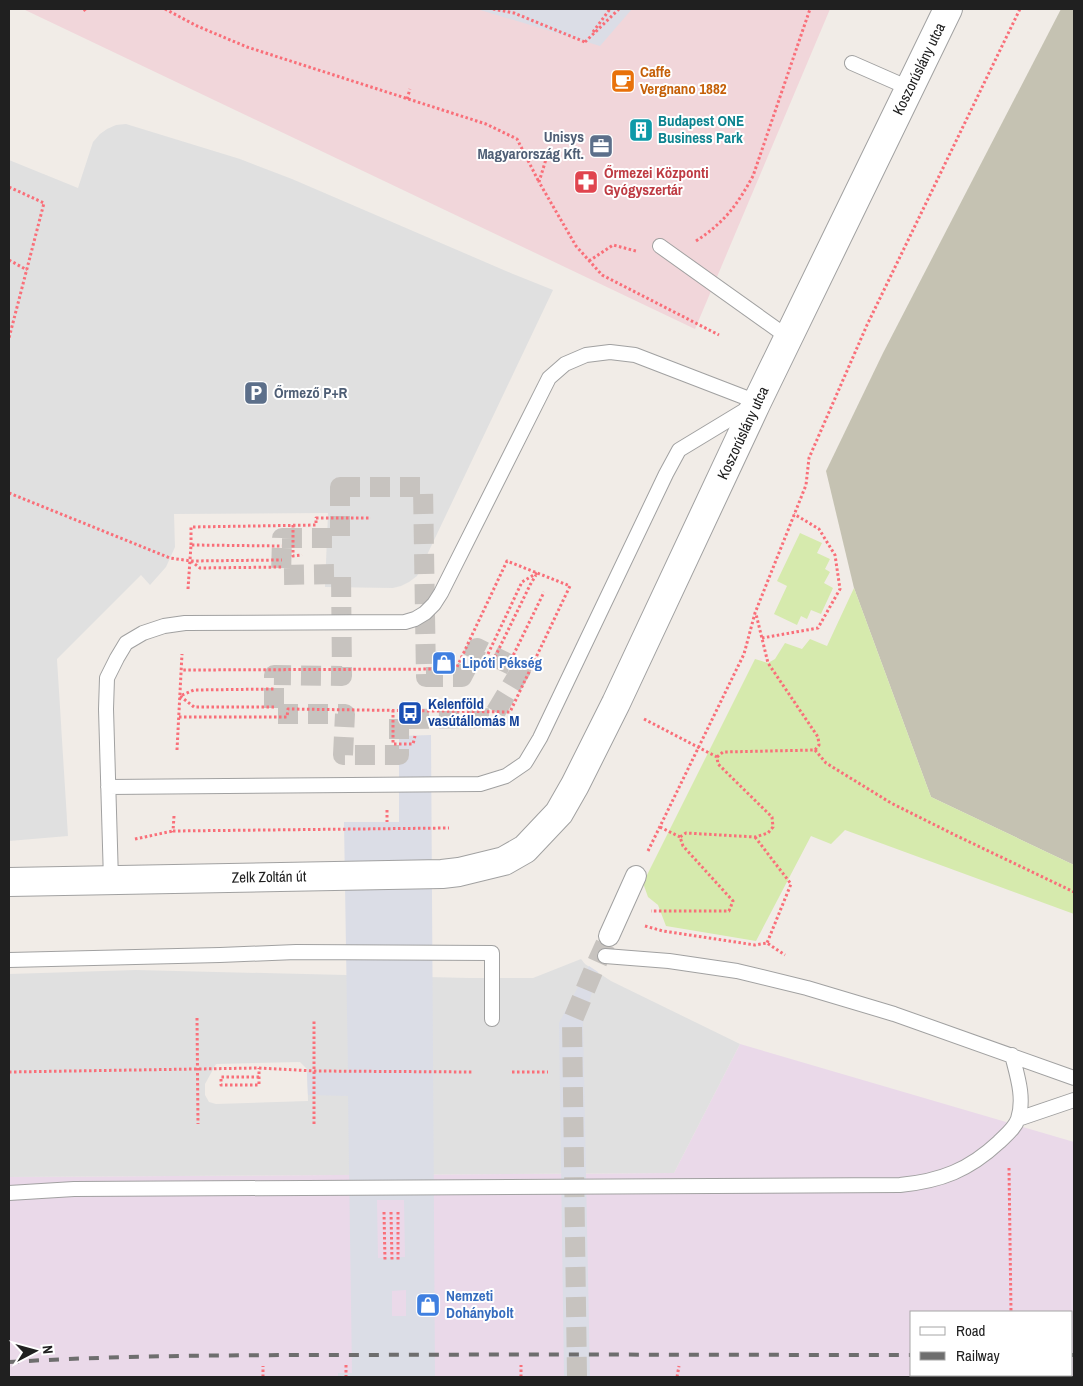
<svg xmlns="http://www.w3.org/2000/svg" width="1083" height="1386" viewBox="0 0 1083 1386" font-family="'Archivo Narrow',sans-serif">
  <rect width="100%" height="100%" fill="#f1ece7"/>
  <path fill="#f1d6da" d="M23 9H830L695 329Z"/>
  <path fill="#ead9e9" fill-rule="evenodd" d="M740 1044 1074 1142V1377H9V1177L674 1173ZM912 1312H1072V1375H912Z"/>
  <path fill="#c5c2b2" d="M1061 9H1074V865L931 797 854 588 826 471 883 353Z"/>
  <path fill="#d6eaad" d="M800 533 822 543 817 553 830 559 825 569 830 572 824 583 833 588 821 614 811 610 807 619 801 616 797 625 774 614 787 586 777 581Z
    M854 588 931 797 1074 865V914L845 830 831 844 811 836 756 941 666 926 658 905 648 897 643 883 755 659 768 663 775 659 785 643 802 649 810 639 827 646Z"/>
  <path fill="#e0e0e0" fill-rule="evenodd" d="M126 124 240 159 292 179 513 274 553 290 417 576 409 582 401 586 393 588 325 587 328 513 174 514 175 547 166 567 150 585 141 575 57 659 68 836 9 841V160L78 188 93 142 100 134 107 129 116 125Z
    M581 959 585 964 611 981 740 1044 674 1173 9 1177V974L136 970 469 978H533ZM300 1062 307 1069 308 1101 216 1104 209 1102 205 1095V1084L216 1064Z"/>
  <path fill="#dbdde6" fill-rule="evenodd" d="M477 9H632L600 46Z
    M431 735 435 1377H338V1373H352L348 1096 308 1095 307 1073H348L344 822H399V736ZM377 1200H404L405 1257 378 1258ZM406 1290V1316H392V1291Z
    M589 966 598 972 583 1022 590 1377H564L559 1023Z"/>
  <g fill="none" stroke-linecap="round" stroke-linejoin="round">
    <path stroke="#c7c3bf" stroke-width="20" stroke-dasharray="20 10" stroke-linecap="butt" d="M340 487H423L426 677H462L477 648 521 670 492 718 399 719V755H343L345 714H274V675L342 676 341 574 281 575 282 538H340Z
      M577 1377 572 1022 594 969 609 936"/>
    <defs>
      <path id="service" d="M852 63 909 88
        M660 246 789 338
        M108 787 480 784 506 776 525 763 540 738 666 474 679 450 750 407
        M111 880 106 709 107 678 117 658 126 643 143 633 164 626 185 623 405 622 415 619 425 613 434 604 441 593 549 378 565 364 586 355 610 352 635 355 757 402
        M605 956 669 961 737 971 807 988 894 1014 1074 1078
        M9 960 220 955 296 952 492 953V1019
        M1018 1119 1074 1100
        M9 1193 74 1189 900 1185C941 1181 969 1170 999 1142 1006 1135 1015 1128 1018 1119 1025 1098 1017 1075 1012 1055"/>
      <path id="pedestrian" d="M609 936 636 876"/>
      <path id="tertiary" d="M9 882 442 874 459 872 504 861 525 849 559 813 575 785 616 703 757 402 948 9"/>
    </defs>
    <use href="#service" stroke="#a1a1a1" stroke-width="16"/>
    <use href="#pedestrian" stroke="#a1a1a1" stroke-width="22"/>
    <use href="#tertiary" stroke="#a1a1a1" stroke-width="30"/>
    <path stroke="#f96f79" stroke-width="3" stroke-dasharray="2.5 2.5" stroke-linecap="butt" d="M84 9 87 13
      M165 9 197 26 247 47 486 124 517 139 539 182
      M493 9 514 13 585 42
      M593 32 610 9
      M585 42 619 9
      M407 99 410 89
      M547 156 539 182 576 246 602 275 719 335
      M9 187 44 203 9 338
      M696 241C725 222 737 205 753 176L810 9
      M9 260 27 270
      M589 261 613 245 636 251
      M9 493 170 558 191 561 282 560
      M293 525V556L302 555
      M191 545V527L316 525V518H371
      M191 561 200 568 282 567
      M188 589 191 545 282 546
      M762 638 818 628 840 589 835 555 819 529 794 514
      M488 654 522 582 537 573
      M495 657 530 585 536 575
      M509 664 544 592
      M274 707H194L180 696 194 690 275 689
      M393 710V744H413L415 736
      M179 717H287L288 709 510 712 570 586 507 561 456 669 182 670
      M644 719 717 757 718 764 772 817 773 827 768 833 755 837 686 833 680 837 683 846 733 901 729 911H651
      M177 750 182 654
      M815 750 826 763 891 803 955 835 1074 892
      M717 757 723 752 815 750 819 745 818 737 768 663 756 614
      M387 810V822
      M174 816 173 831 449 828
      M660 827 680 837
      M755 837 791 884 767 943
      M135 839 173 831
      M648 851 744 654 755 613 806 485 809 458 867 325 1020 9
      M645 926 663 931 755 945 767 943 785 955
      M197 1018 198 1124
      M9 1072 259 1068 315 1071 472 1072
      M512 1072H548
      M259 1077H221V1085H259V1068
      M314 1124V1019
      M1009 1168 1011 1312
      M384 1212 385 1261
      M391 1212 392 1261
      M398 1212V1261
      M346 1365V1377
      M263 1377V1366
      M521 1377V1365
      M677 1377 679 1366"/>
    <use href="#service" stroke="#fff" stroke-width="14"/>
    <use href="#pedestrian" stroke="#fff" stroke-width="20"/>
    <use href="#tertiary" stroke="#fff" stroke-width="28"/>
    <path stroke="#6e6e6e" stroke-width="4" stroke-dasharray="10 10" stroke-linecap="butt" d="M1072 1355H1074
      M9 1362C127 1355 245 1355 363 1355 546 1354 729 1355 912 1355"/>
  </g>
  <defs>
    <symbol id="cafe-square" viewBox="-11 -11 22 22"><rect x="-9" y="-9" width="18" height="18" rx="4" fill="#e8710a" stroke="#fff"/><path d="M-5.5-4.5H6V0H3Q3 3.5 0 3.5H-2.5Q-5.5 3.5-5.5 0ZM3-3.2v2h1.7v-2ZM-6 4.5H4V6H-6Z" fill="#fff"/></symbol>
    <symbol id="building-square" viewBox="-11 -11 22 22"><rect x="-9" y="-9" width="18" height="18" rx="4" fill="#0f9aa8" stroke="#fff"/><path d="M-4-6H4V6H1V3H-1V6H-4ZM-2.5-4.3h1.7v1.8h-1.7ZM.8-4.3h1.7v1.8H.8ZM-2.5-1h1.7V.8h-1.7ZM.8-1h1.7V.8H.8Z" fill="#fff"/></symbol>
    <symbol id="office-square" viewBox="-11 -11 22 22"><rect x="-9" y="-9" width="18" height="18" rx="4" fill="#5c6f8a" stroke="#fff"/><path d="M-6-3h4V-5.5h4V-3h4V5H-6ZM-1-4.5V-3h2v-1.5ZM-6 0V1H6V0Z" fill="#fff"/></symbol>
    <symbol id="pharmacy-square" viewBox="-11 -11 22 22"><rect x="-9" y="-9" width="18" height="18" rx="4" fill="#e0444e" stroke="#fff"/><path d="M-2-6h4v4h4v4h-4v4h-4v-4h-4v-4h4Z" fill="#fff"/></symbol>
    <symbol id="parking-square" viewBox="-11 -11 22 22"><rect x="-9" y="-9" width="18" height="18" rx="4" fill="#5c6f8a" stroke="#fff"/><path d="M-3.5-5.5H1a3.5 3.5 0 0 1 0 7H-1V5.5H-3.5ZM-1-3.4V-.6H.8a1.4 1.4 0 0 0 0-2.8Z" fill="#fff"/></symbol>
    <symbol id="shop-square" viewBox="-11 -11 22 22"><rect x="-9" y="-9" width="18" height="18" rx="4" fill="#3f7fe0" stroke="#fff"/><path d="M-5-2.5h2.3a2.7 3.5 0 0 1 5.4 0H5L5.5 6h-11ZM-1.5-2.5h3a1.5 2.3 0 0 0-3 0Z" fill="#fff"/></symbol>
    <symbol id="bus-square" viewBox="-11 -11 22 22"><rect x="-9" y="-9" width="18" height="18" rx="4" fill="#1a4fb4" stroke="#fff"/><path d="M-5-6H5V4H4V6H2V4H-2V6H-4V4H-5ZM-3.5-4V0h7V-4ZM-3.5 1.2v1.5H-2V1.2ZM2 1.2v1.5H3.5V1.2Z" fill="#fff"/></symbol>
  </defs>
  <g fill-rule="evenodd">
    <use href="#cafe-square" x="609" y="67" width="28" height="28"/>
    <use href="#building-square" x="627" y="116" width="28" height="28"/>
    <use href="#office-square" x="587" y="132" width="28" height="28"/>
    <use href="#pharmacy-square" x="572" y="168" width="28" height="28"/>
    <use href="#parking-square" x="242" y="379" width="28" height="28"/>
    <use href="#shop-square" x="430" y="649" width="28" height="28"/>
    <use href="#bus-square" x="396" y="699" width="28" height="28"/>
    <use href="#shop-square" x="414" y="1291" width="28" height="28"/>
  </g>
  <g text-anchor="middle" stroke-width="4" stroke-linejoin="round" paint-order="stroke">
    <g font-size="15" fill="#202020" stroke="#fff">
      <text transform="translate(919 69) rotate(-64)" y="5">Koszorúslány utca</text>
      <text transform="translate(743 433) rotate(-65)" y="5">Koszorúslány utca</text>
      <text transform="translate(269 877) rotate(-1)" y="5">Zelk Zoltán út</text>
    </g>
    <g font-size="15" font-weight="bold" fill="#c56008" stroke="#fff" text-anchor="start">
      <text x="640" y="77">Caffe<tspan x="640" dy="17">Vergnano 1882</tspan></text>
    </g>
    <g font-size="15" font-weight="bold" fill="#0d838f" stroke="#fff" text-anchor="start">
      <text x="658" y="126">Budapest ONE<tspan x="658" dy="17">Business Park</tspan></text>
    </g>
    <g font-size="15" font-weight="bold" fill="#4e5e75" stroke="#fff" text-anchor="end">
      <text x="584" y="142">Unisys<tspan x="584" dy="17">Magyarország Kft.</tspan></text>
      <text x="274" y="398" text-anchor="start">Őrmező P+R</text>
    </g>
    <g font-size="15" font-weight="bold" fill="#be3a42" stroke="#fff" text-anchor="start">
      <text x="604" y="178">Őrmezei Központi<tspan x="604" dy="17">Gyógyszertár</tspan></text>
    </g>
    <g font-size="15" font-weight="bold" fill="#366cbe" stroke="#fff" text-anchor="start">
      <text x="462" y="668">Lipóti Pékség</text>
      <text x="446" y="1301">Nemzeti<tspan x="446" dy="17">Dohánybolt</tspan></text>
    </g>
    <g font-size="15" font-weight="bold" fill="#164399" stroke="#fff" text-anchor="start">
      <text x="428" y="709">Kelenföld<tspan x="428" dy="17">vasútállomás M</tspan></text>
    </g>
  </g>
  <rect width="1083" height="1386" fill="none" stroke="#202020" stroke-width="20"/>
  <rect x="910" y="1311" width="162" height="65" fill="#ffffff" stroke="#a6a6a6"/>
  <rect x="920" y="1327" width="25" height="8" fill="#ffffff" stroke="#a6a6a6"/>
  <text x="956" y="1336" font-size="15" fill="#202020">Road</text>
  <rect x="920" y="1352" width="25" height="8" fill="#6e6e6e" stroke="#a6a6a6"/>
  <text x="956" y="1361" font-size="15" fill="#202020">Railway</text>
  <g transform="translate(35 1351) rotate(84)" stroke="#ffffff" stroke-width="4" paint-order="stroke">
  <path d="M0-4L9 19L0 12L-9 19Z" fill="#202020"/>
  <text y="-8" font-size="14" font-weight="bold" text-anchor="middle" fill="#202020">N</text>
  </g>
</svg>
